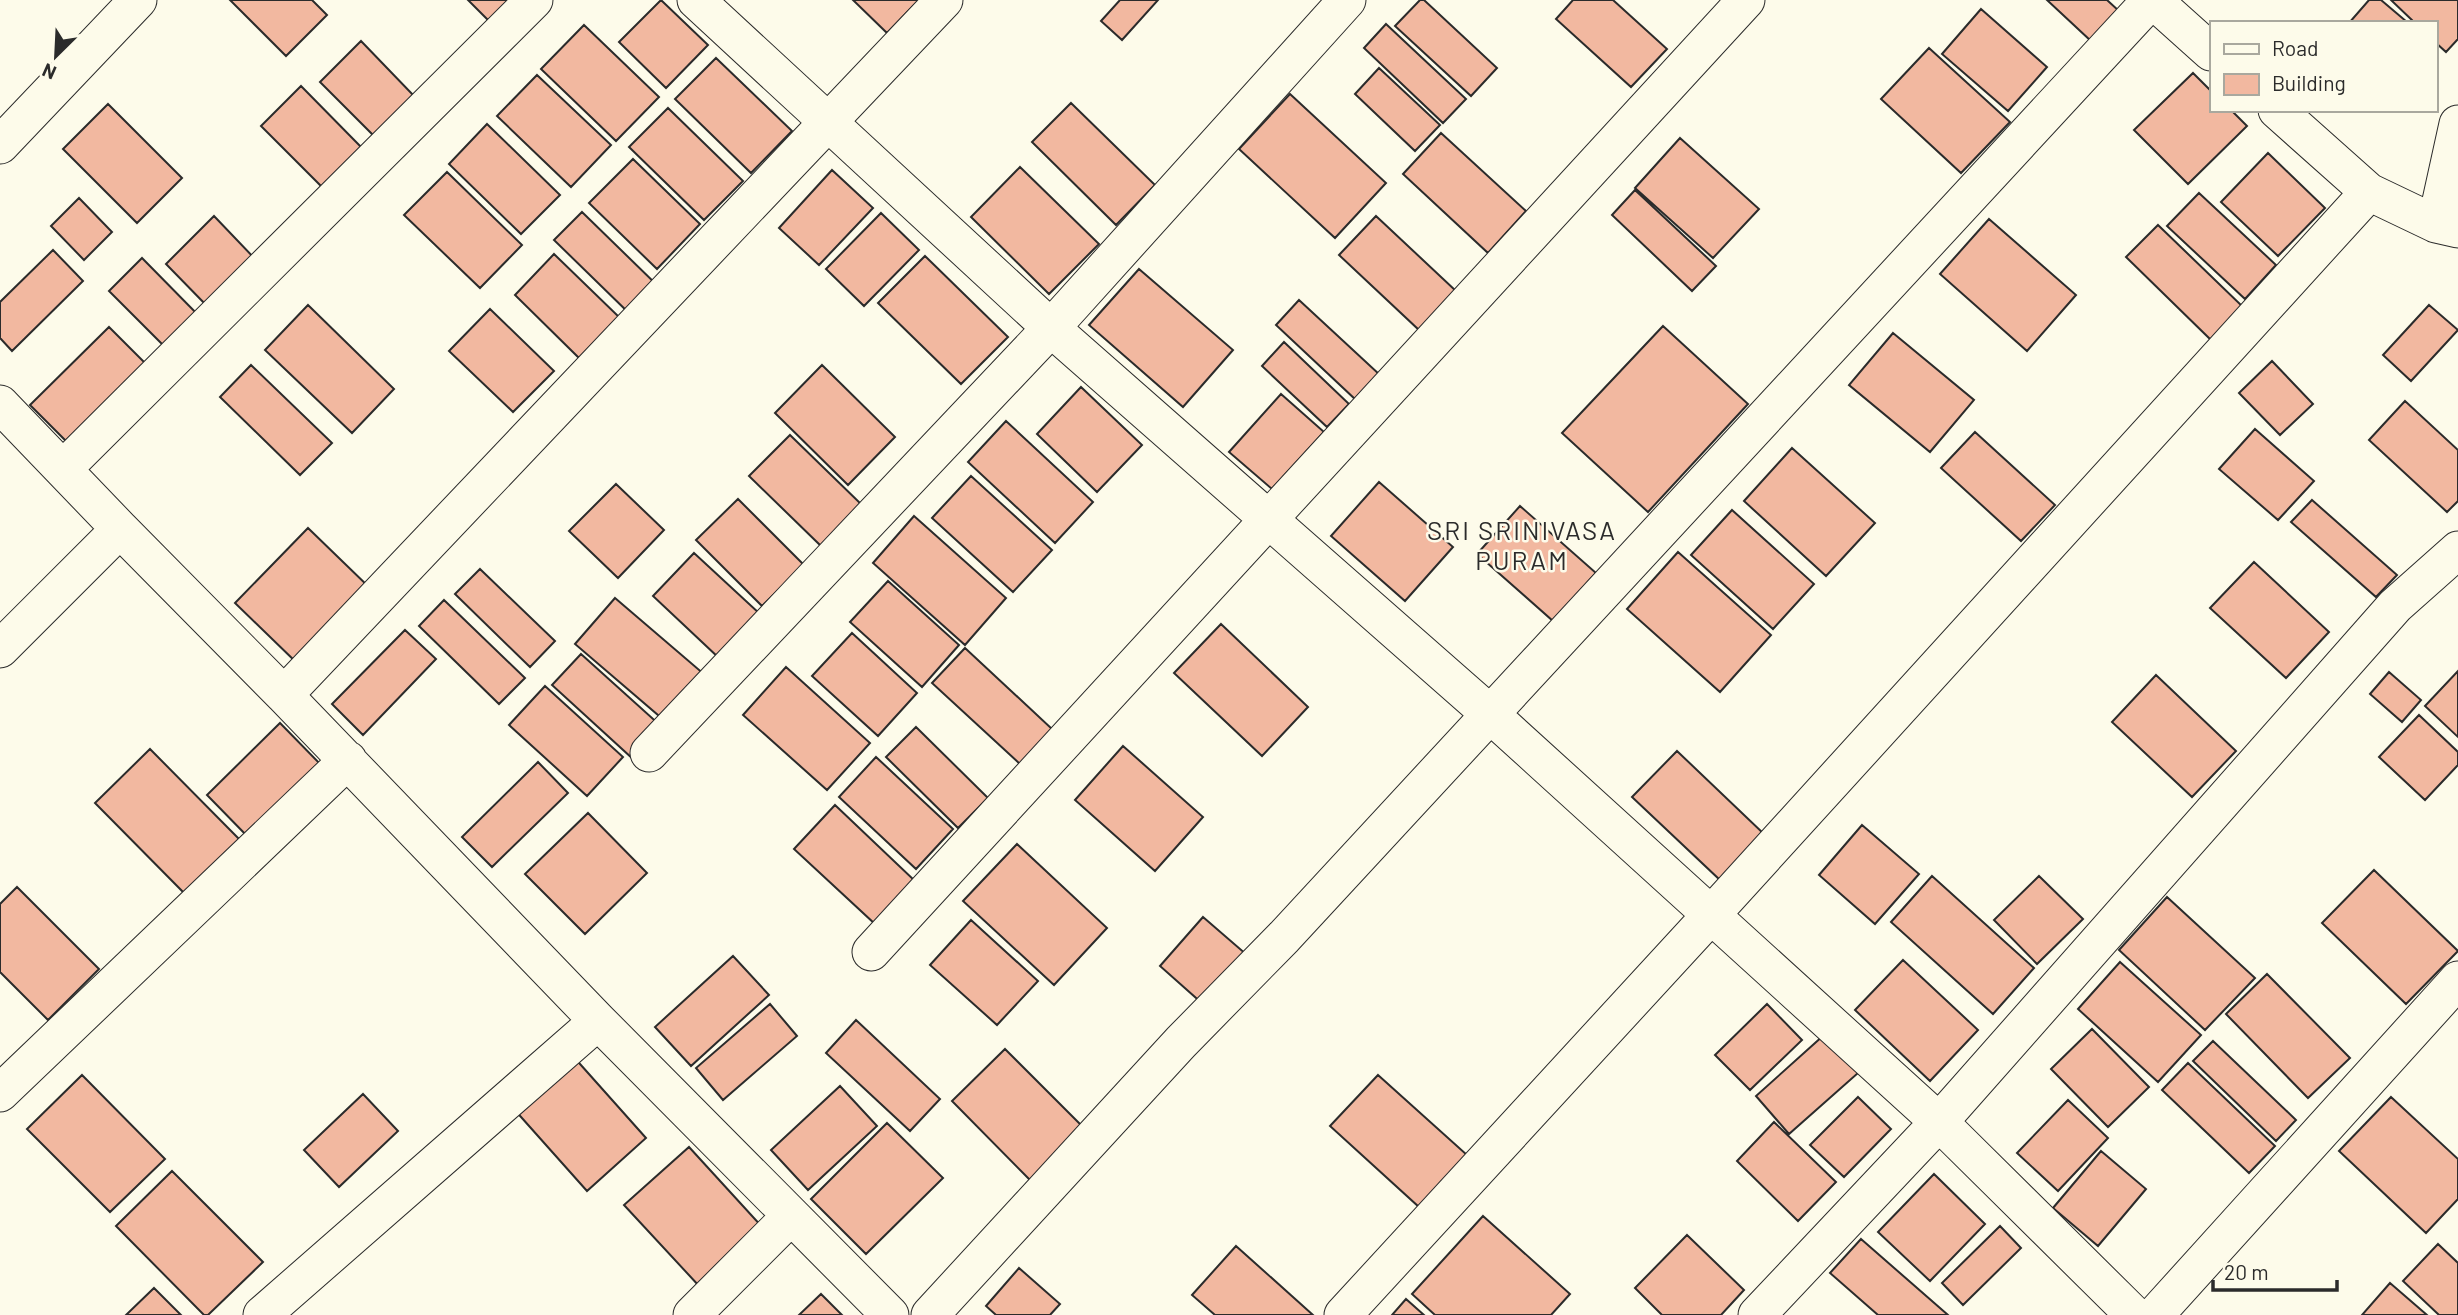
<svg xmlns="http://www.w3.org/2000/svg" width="2458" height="1315" viewBox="0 0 2458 1315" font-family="Barlow,sans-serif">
  <rect width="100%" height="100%" fill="#fdfbea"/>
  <path fill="#f2b8a0" stroke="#2b2b2b" stroke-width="2" d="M230 0H312L327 15 286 56Z
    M468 0H525L496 28Z
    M661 0 708 45 666 88 619 42Z
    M853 0H919L887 33Z
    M1120 0H1158L1122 40 1101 21Z
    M1420 0H1424L1497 68 1471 96 1395 26Z
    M1573 0H1613L1667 49 1631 87 1556 19Z
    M2047 0H2107L2119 11 2091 41Z
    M2369 0H2381L2407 22 2349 23Z
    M2391 0H2458V39L2446 52 2435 42V23H2415Z
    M1981 9 2047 67 2008 111 1942 54Z
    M1386 24 1466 99 1443 123 1364 48Z
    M584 25 659 97 616 141 541 69Z
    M361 41 415 97 375 137 320 82Z
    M1929 48 2010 122 1961 173 1881 99Z
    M716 58 792 131 751 173 675 99Z
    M1379 68 1440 125 1415 151 1355 94Z
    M2193 73 2211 91V110H2231L2247 126 2188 184 2134 130Z
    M537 75 611 145 571 187 497 116Z
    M301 86 365 151 325 190 261 126Z
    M1290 94 1386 183 1335 238 1239 149Z
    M1071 103 1155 185 1116 225 1032 142Z
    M108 104 182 178 137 223 63 149Z
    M668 108 743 181 704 220 629 147Z
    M487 124 560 195 521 234 449 164Z
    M1441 133 1526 211 1488 253 1403 174Z
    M1680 138 1759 209 1713 258 1635 188Z
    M2268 153 2325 208 2278 256 2221 202Z
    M633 159 700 224 657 269 589 203Z
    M1020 167 1099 244 1049 294 971 217Z
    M832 170 873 208 819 265 779 228Z
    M447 172 522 245 480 288 404 215Z
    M1635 190 1716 266 1692 291 1612 215Z
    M2199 193 2276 265 2245 299 2167 226Z
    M79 198 112 232 84 260 51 226Z
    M582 212 661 289 633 317 554 240Z
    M881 213 919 250 864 306 826 269Z
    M214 216 257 261 209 308 166 264Z
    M1376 216 1456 291 1419 330 1339 255Z
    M1989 219 2076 295 2027 351 1940 274Z
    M2158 225 2243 307 2211 340 2126 257Z
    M53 250 83 281 12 351 0 338V302Z
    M554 254 619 317 579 358 515 295Z
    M925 256 1008 337 961 384 878 303Z
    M142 258 206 323 173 355 109 291Z
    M1139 269 1233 350 1183 407 1089 325Z
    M1299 300 1380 375 1356 400 1276 325Z
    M308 305 394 389 352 433 265 350Z
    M2429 305 2458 330 2411 381 2383 355Z
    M490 309 554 371 513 412 449 351Z
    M1663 326 1748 404 1648 512 1562 433Z
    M109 327 146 364 67 442 30 405Z
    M1893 333 1974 400 1930 452 1849 385Z
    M1284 342 1349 404 1327 427 1262 366Z
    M2272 361 2313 404 2280 435 2239 393Z
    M251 365 332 443 300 475 220 397Z
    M822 365 895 437 848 485 775 413Z
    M1081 387 1142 445 1097 492 1037 434Z
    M1281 394 1324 432 1272 489 1229 452Z
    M2405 401 2458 450V501L2447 512 2369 440Z
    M1006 421 1093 502 1055 543 968 462Z
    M2255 429 2314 481 2278 520 2219 469Z
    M1975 432 2055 505 2021 541 1941 468Z
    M790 435 862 505 821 546 749 476Z
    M1792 448 1875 523 1826 576 1744 501Z
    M971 476 1052 550 1013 592 932 518Z
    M1379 482 1453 547 1405 601 1331 536Z
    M616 484 664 530 618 578 569 531Z
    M738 499 804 565 762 606 696 540Z
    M2312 500 2397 575 2376 597 2291 522Z
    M1520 506 1596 573 1553 621 1477 554Z
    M1732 510 1814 584 1773 629 1691 555Z
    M914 516 1006 598 965 645 873 563Z
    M308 528 372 590 299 665 235 603Z
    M1678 552 1771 635 1720 692 1627 609Z
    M694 553 760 614 719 658 653 596Z
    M2254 562 2329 632 2286 678 2210 608Z
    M480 569 555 641 530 667 455 594Z
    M888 581 959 645 922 687 850 622Z
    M615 598 705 675 665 721 575 644Z
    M444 600 525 678 499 704 419 626Z
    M1221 624 1308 707 1262 756 1174 673Z
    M405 630 436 659 363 735 332 704Z
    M852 633 917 693 878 736 812 676Z
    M965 648 1052 729 1020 764 932 683Z
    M581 654 662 727 633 759 552 685Z
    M786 667 870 743 827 790 743 715Z
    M2458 671V737L2425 706Z
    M2389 672 2421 700 2402 722 2370 694Z
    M2156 675 2236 751 2192 797 2112 722Z
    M545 686 623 757 587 796 509 725Z
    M2419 715 2458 752V765L2425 800 2379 757Z
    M280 723 324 768 251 840 207 795Z
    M916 727 988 798 958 828 886 757Z
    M1123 746 1203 817 1155 871 1075 800Z
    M150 749 243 843 188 897 95 803Z
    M1677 751 1764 834 1720 880 1632 797Z
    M876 757 953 829 916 869 839 797Z
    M538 762 568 793 492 867 462 837Z
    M835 805 915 881 875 924 794 849Z
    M588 813 647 873 585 934 525 874Z
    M1862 825 1919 874 1875 924 1819 875Z
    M1017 844 1107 928 1054 985 963 901Z
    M2374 870 2458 951 2406 1004 2322 923Z
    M1932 876 2034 968 1993 1014 1891 922Z
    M2039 876 2083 919 2037 964 1994 920Z
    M17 887 99 969 48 1020 0 972V904Z
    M2167 897 2255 978 2205 1030 2119 950Z
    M1203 917 1247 955 1204 1005 1160 966Z
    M971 920 1038 981 997 1025 930 965Z
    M733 956 769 995 691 1066 655 1027Z
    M1903 960 1978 1030 1930 1081 1855 1010Z
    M2120 962 2201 1035 2158 1082 2078 1009Z
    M2267 974 2350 1058 2308 1098 2226 1014Z
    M770 1004 797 1036 723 1100 696 1068Z
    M1767 1004 1802 1040 1750 1090 1715 1055Z
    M856 1020 940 1099 910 1131 826 1053Z
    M2092 1029 2149 1087 2108 1127 2051 1069Z
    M1824 1035 1858 1073 1789 1134 1756 1096Z
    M2213 1041 2296 1120 2276 1141 2193 1061Z
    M1005 1049 1084 1128 1031 1181 952 1101Z
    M572 1055 646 1138 587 1191 513 1108Z
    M2188 1063 2275 1146 2249 1173 2162 1090Z
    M82 1075 165 1159 110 1212 27 1129Z
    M1378 1075 1467 1155 1419 1207 1330 1126Z
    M840 1086 877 1126 808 1190 771 1150Z
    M363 1094 398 1131 339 1187 304 1150Z
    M1858 1097 1891 1129 1844 1177 1810 1145Z
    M2391 1097 2458 1159V1199L2426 1233 2339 1151Z
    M2068 1100 2108 1138 2058 1191 2017 1153Z
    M1774 1122 1836 1182 1798 1221 1737 1161Z
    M887 1123 943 1178 866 1254 811 1199Z
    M689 1147 764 1229 700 1287 624 1205Z
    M2101 1151 2146 1189 2098 1246 2053 1208Z
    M172 1171 263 1262 208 1315H204L116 1226Z
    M1934 1174 1985 1224 1930 1281 1878 1232Z
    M1483 1216 1570 1294 1551 1315H1435L1412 1294Z
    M2000 1226 2021 1248 1963 1305 1942 1283Z
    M1687 1235 1744 1290 1721 1315H1662L1635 1288Z
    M1861 1239 1948 1315H1878L1830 1273Z
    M2438 1244 2458 1263V1315H2439L2403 1281Z
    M1236 1246 1313 1315H1215L1192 1295Z
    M1019 1268 1060 1304 1050 1315H996L986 1306Z
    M2390 1283 2427 1315H2362Z
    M154 1288 181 1315H126Z
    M821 1294 842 1315H799Z
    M1406 1299 1424 1315H1392Z"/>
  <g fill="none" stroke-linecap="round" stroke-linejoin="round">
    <defs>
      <path id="street" d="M696 0 1051 328 1490 714 1939 1122 2134 1315
        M2153 0 2211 52
        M2277 110 2369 192 2436 224 2458 229
        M0 145 138 0
        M2436 224 2458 124
        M0 404 120 529
        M63 469 534 0
        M0 649 120 529 284 695 944 0
        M284 695 598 1021 890 1315
        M649 753 1051 328 1347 0
        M871 952 1746 0
        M0 1093 348 760
        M262 1315 598 1021
        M692 1315 791 1216
        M930 1315 1181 1042 1284 937 2151 0
        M1343 1315 1711 915 2369 192
        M1757 1315 1939 1122 2395 606 2458 550
        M2155 1315 2458 980"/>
    </defs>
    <use href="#street" stroke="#2b2b2b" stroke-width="39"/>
    <use href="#street" stroke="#fdfbea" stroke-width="37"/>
  </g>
  <g text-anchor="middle" stroke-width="5" stroke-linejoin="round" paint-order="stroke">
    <g font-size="26" letter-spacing="2" fill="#2b2b2b" stroke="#fdfbea">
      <text x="1522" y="540">SRI SRINIVASA<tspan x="1522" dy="30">PURAM</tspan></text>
    </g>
  </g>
  <rect x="2210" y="21" width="228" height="91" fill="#fdfbea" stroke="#a9a89e" stroke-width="2"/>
  <rect x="2224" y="44" width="35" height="10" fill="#fdfbea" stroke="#a9a89e" stroke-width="2"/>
  <text x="2272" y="56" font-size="21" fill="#2b2b2b">Road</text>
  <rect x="2224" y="74" width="35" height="21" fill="#f2b8a0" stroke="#a9a89e" stroke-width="2"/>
  <text x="2272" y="91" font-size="21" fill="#2b2b2b">Building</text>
  <g transform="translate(56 56) rotate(204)" stroke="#fdfbea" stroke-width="5" paint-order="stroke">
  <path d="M0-5L12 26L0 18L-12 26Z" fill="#2b2b2b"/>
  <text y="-10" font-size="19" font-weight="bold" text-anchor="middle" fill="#2b2b2b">N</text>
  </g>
  <path d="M2213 1280v10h124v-10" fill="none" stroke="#2b2b2b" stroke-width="3.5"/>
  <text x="2224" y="1280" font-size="21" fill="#2b2b2b" stroke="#fdfbea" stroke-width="5" paint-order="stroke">20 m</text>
</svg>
